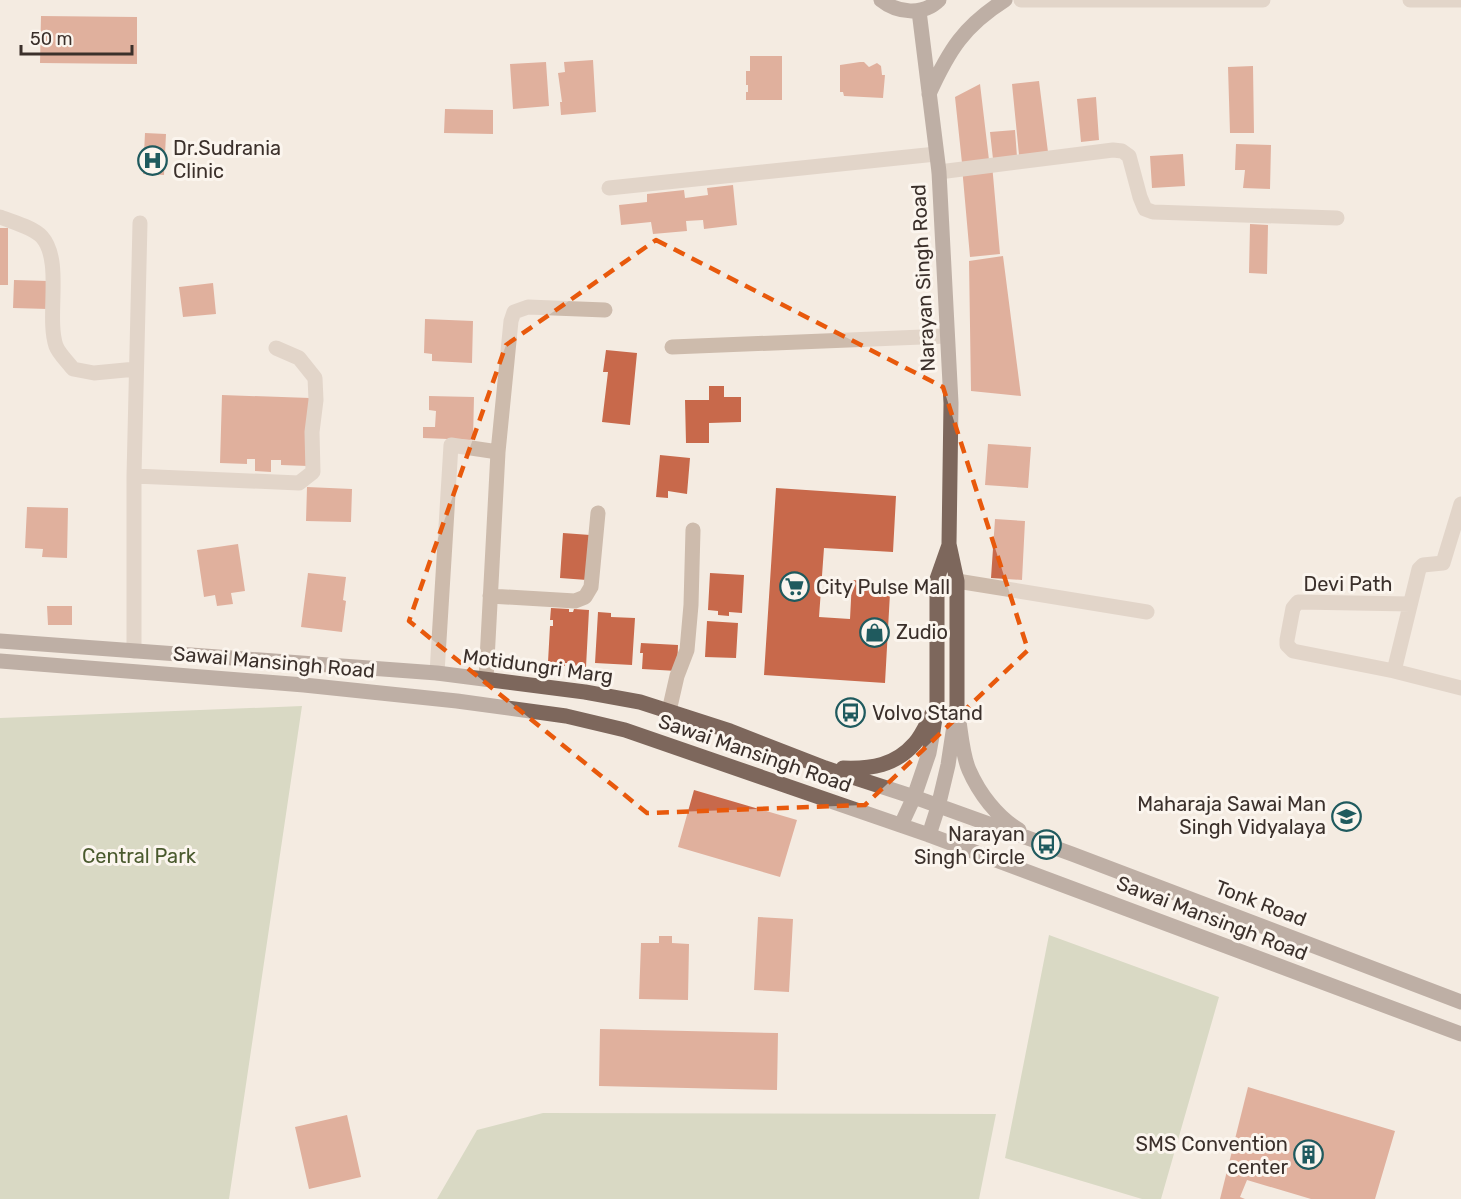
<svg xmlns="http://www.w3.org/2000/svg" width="1461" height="1199" viewBox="0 0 1461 1199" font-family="Rubik,sans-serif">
  <rect width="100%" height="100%" fill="#f4ebe1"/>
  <path fill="#b8c4a0" d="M302 706 229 1199H0V718Z
    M1049 935 1219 997 1161 1199H1142L1005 1158Z
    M543 1113 996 1114 979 1199H437L477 1130Z"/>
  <path fill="#c8694b" d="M41 16 137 17V64L40 63Z
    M750 56H782V100H746V92H748V85H746V71H750Z
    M593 60 596 112 561 115 560 102H562L558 73 565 72 564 62Z
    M546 62 549 106 513 109 510 64Z
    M860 62H864L869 67 877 63 881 66 882 75H885L883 98 844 96 843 92H840V65Z
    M1253 66 1254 133H1230L1228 67Z
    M1039 81 1048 152 1019 155 1012 84Z
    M980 84 989 160 962 163 955 97Z
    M1096 97 1099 140 1081 142 1077 99Z
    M445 109 493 110V134L444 133Z
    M1015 130 1017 157 993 159 990 132Z
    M145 133 166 134 164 175 143 174Z
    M1236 144 1271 145 1270 189 1243 188 1245 170H1235Z
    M1183 154 1185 186 1152 188 1150 156Z
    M992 164 1000 254 970 257 962 167Z
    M733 185 737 225 704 229 703 220 686 221 687 231 653 234 651 222 621 225 619 205 647 202V194L684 190 685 198 708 195 707 188Z
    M1250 224 1268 225 1267 274 1249 273Z
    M0 228H8V285H0Z
    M1003 256 1021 396 971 391 969 261Z
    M14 280 49 281 48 309 13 308Z
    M213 283 216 314 183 317 179 287Z
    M425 319 473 321 472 363 432 361V354L424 353Z
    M606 350 637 353 630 425 602 422 608 372H603Z
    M709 386H724V397H741V422L709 423V443H686L685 400H709Z
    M222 395 310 398 308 466 281 465V460H271V472L255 471V459H247V464L220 463Z
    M429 396 474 397 473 440 423 438V427H435L436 411 429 410Z
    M988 444 1031 447 1028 488 985 485Z
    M660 455 690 458 687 494 668 491V498L656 497Z
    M307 487 352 489 351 522 306 521Z
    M776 488 896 496 893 552 824 548 819 617 850 619 852 580 876 582 875 591 890 593 885 683 764 675Z
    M27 507 68 508 67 558 42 557 43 549 25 548Z
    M995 519 1025 521 1022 580 991 578Z
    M563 533 590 535 587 580 560 578Z
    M238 544 245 591 231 593 233 604 217 606 215 595 204 597 197 550Z
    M308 573 346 577 343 600 346 601 342 632 301 627Z
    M710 573 744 575 742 613 729 612V616L718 615V611L708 610Z
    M47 606H72V625H48Z
    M551 608 569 609V612H573L574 609 589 610 586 667H570V663H565V666L552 665V662H548L550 626H553V620H550Z
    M598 612 611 613V617L635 618 632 665 595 663Z
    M707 621 738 623 736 658 705 657Z
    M641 643 678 645 677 671 642 669 643 653H640Z
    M694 790 797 820 780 877 678 847Z
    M758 917 793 919 789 992 754 990Z
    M659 936H672V943L689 944 688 1000 639 999 641 943H659Z
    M600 1029 778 1033 777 1090 599 1086Z
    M1248 1087 1395 1131 1375 1199H1311L1247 1180 1240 1197 1245 1199H1220Z
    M347 1115 361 1177 309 1189 295 1127Z"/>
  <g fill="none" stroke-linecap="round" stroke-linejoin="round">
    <path stroke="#cdbbac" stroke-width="15" d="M1021 0H1263
      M1410 0H1461
      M939 172 1113 150 1122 151 1129 156 1140 197 1145 209 1153 212 1337 218
      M609 188 936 154
      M0 217C12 222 33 227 42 237 63 261 46 317 56 346 59 354 68 362 73 369L94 373 136 369
      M672 347 947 336
      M134 476 299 483 313 472 312 432 316 400 315 378 299 358 276 348
      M957 581 1147 612
      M490 596 575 601 585 597 591 587 598 513
      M1410 604 1298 602 1293 608 1287 640V645L1293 651 1394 671 1461 688
      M134 651V476L140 223
      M1394 671 1419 569 1423 565 1443 563 1461 504
      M437 673 451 445 498 452
      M486 679 498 452 511 321 514 312 528 307 605 310
      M669 711 677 676 687 650 691 605 693 530"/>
    <path stroke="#7d675c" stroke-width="15" d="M881 0C897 13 923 16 939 0
      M919 11 939 172 951 403 949 544 957 581V706L948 765 938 807 929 835
      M929 94C949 50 964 26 1005 0
      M0 641 437 673 585 692 640 702 730 731 825 768 914 797 1072 854 1461 1002
      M0 661 304 685 457 701 566 716 625 730 929 835 1461 1034
      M958 715C961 732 962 754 969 770 979 793 997 817 1019 830
      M843 768C871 769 895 766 915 743 922 735 927 723 932 714
      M901 825 914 797 929 753 933 731 937 705V579L949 545"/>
  </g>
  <path d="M0 0H1461V1199H0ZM656 240 943 387 1028 650 865 805 647 813 409 621 506 345Z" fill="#f4ebe1" fill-opacity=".55" fill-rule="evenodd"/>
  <path fill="none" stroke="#e8590c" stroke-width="4.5" stroke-dasharray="12 8" stroke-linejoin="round" d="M656 240 943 387 1028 650 865 805 647 813 409 621 506 345Z"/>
  <defs>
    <symbol id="hospital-ring" viewBox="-11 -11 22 22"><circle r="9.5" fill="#fbf5ee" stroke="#1f5a5e" stroke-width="1.5"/><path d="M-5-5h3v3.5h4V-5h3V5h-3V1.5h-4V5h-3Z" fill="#1f5a5e"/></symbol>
    <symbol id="supermarket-ring" viewBox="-11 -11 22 22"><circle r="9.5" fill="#fbf5ee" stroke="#1f5a5e" stroke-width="1.5"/><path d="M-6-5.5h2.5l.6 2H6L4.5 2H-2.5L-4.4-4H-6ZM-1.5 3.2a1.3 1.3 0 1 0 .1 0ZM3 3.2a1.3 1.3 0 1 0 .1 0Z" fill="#1f5a5e"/></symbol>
    <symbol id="shop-ring" viewBox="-11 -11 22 22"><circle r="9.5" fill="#fbf5ee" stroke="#1f5a5e" stroke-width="1.5"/><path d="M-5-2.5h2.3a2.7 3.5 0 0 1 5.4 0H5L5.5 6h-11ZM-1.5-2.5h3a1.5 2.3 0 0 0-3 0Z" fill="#1f5a5e"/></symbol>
    <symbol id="bus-ring" viewBox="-11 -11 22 22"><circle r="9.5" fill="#fbf5ee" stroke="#1f5a5e" stroke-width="1.5"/><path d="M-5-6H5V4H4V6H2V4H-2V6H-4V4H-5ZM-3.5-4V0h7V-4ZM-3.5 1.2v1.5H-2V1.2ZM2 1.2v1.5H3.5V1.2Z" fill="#1f5a5e"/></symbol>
    <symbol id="school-ring" viewBox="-11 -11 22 22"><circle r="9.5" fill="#fbf5ee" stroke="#1f5a5e" stroke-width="1.5"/><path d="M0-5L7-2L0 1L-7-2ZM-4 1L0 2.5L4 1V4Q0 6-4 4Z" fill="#1f5a5e"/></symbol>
    <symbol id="building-ring" viewBox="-11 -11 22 22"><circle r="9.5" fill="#fbf5ee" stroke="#1f5a5e" stroke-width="1.5"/><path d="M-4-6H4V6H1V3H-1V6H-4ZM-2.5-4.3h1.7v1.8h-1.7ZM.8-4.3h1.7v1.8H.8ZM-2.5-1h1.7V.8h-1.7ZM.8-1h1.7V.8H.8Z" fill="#1f5a5e"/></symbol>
  </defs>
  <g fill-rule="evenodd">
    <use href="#hospital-ring" x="136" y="144" width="33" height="33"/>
    <use href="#supermarket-ring" x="778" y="570" width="33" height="33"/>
    <use href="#shop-ring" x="858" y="616" width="33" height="33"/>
    <use href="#bus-ring" x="834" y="696" width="33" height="33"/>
    <use href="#school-ring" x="1330" y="800" width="33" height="33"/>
    <use href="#bus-ring" x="1030" y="828" width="33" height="33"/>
    <use href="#building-ring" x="1292" y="1138" width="33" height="33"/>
  </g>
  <g text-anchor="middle" stroke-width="6" stroke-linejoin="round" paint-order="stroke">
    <g font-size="20" fill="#3b302b" stroke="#fbf5ee" text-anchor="start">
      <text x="173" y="155">Dr.Sudrania<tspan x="173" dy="23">Clinic</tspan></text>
      <text x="816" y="594">City Pulse Mall</text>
      <text x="896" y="639">Zudio</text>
      <text x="872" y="720">Volvo Stand</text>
      <text x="1326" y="811" text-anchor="end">Maharaja Sawai Man<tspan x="1326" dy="23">Singh Vidyalaya</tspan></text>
      <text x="1025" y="841" text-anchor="end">Narayan<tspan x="1025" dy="23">Singh Circle</tspan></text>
      <text x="1288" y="1151" text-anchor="end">SMS Convention<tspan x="1288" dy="23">center</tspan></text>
    </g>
    <g font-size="20" fill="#3b302b" stroke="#fbf5ee">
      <text transform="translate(923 278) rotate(-93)" y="7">Narayan Singh Road</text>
      <text x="1348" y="591">Devi Path</text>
      <text transform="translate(274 662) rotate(5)" y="7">Sawai Mansingh Road</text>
      <text transform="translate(538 666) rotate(8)" y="7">Motidungri Marg</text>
      <text transform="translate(755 753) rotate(19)" y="7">Sawai Mansingh Road</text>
      <text transform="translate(1261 903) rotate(21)" y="7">Tonk Road</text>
      <text transform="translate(1212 918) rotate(21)" y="7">Sawai Mansingh Road</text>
    </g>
    <g font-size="20" fill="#4a5a2e" stroke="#fbf5ee">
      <text x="139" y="863">Central Park</text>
    </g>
  </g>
  <path d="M21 45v9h111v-9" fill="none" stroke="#3b302b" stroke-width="3"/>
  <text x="30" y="45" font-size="18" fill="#3b302b" stroke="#fbf5ee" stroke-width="4.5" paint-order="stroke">50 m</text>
</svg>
